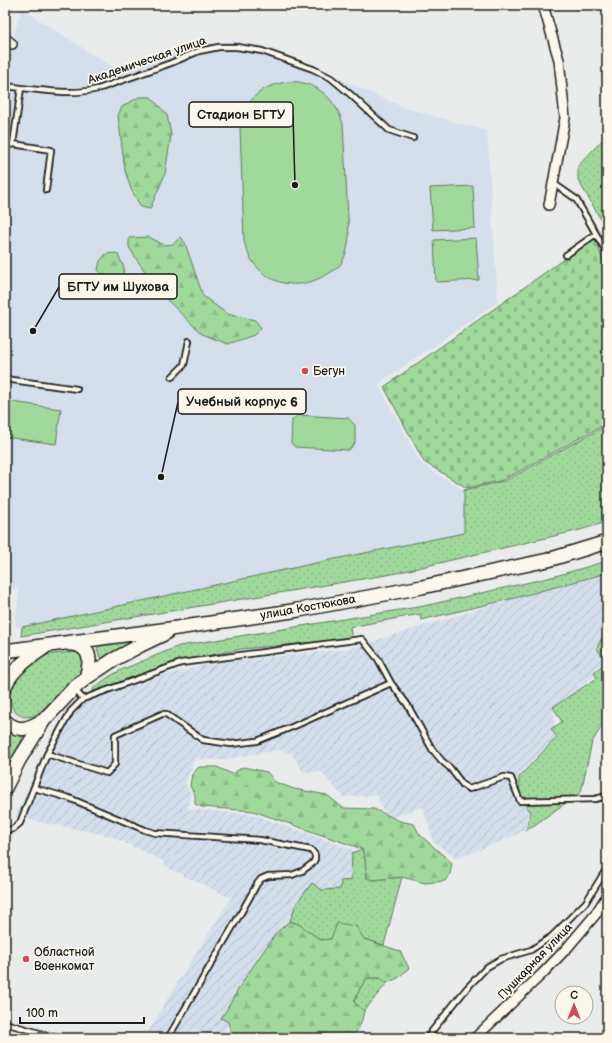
<svg xmlns="http://www.w3.org/2000/svg" width="612" height="1043" viewBox="0 0 612 1043" font-family="'Balsamiq Sans',sans-serif">
  <defs>
    <pattern id="industrial-furrows" width="10" height="10" patternUnits="userSpaceOnUse"><rect width="10" height="10" fill="#d5dfec"/><path d="M-1 1l2-2M0 10L10 0M9 11l2-2" fill="none" stroke="#b6bfca"/></pattern>
    <pattern id="grass-dots" width="8" height="8" patternUnits="userSpaceOnUse"><rect width="8" height="8" fill="#a1d99d"/><path d="M2 2h.1M6 6h.1" fill="none" stroke="#8aba87" stroke-width="1.8" stroke-linecap="round"/></pattern>
    <pattern id="forest-firs" width="22" height="20" patternUnits="userSpaceOnUse"><rect width="22" height="20" fill="#a1d99d"/><path d="M5 1l3.5 6h-7zM16 11l3.5 6h-7z" fill="#8aba87"/></pattern>
    <pattern id="cemetery-stones" width="16" height="16" patternUnits="userSpaceOnUse"><rect width="16" height="16" fill="#a1d99d"/><path d="M2 7V4a2 2 0 0 1 4 0v3zM10 15v-3a2 2 0 0 1 4 0v3z" fill="#8aba87"/></pattern>
  </defs>
  <rect width="100%" height="100%" fill="#eaecec"/>
  <filter id="ink" filterUnits="userSpaceOnUse"><feTurbulence type="fractalNoise" baseFrequency=".025" numOctaves="2"/><feDisplacementMap in="SourceGraphic" scale="8" xChannelSelector="R" yChannelSelector="G"/><feConvolveMatrix kernelMatrix="1 2 1 2 8 2 1 2 1" color-interpolation-filters="sRGB"/></filter>
  <g filter="url(#ink)">
    <path fill="#d5dfec" d="M22 9 122 73 194 45 234 41 273 49 403 107 487 131 498 302 378 384 421 464 464 490V533L325 561 22 627 15 626 19 589H5V49L12 44 14 33Z"/>
    <path fill="url(#industrial-furrows)" d="M607 570V665L554 710 555 739 518 776 520 801 529 812 525 831 458 859 433 842 423 807 386 819 377 795 343 797 321 772H303L292 754 279 750 221 760 195 759 185 784 191 794 187 809 252 814 360 852 358 872 346 891 311 889 220 1038H145L167 999 231 898 170 869 161 860 110 836 15 817 49 743 78 705 152 678 214 663 347 649Z"/>
    <path fill="url(#grass-dots)" stroke="#5e7a5c" d="M607 135V230L578 180V166Z
      M607 425V522L580 530 392 574 21 636 22 627 325 561 464 533V490L505 481Z
      M607 561V573L515 598 421 620 420 614 350 627 352 639 241 649 182 661 91 692 94 688 107 678 121 670 179 646 424 606 552 577Z
      M607 636V718L592 742 581 792 526 831 531 812 520 800 519 777 557 737 551 729 562 722 553 707 597 678 594 672 606 663 597 648 602 638Z
      M142 638 102 660 100 658 97 648 99 646Z
      M74 652C82 653 83 658 85 666L81 672 41 711 34 716 24 717 16 713 12 707 9 697 12 685 31 661 45 655Z
      M5 728 19 734 22 736V740L5 775Z
      M362 849 365 859 367 878 373 880 402 877 384 945 364 939 321 940 300 925 290 921 296 904 312 883 322 890 340 889 341 881 351 880 352 853Z
      M367 978H380L387 983 364 1011 354 1002 360 988Z"/>
    <path fill="url(#forest-firs)" stroke="#5e7a5c" d="M139 97H151L167 115 171 135 165 174 150 209 141 207 131 189 125 171 118 115 122 107Z
      M149 237 164 245 173 244 181 237 185 243 203 296 227 314 255 320 261 328 254 335 228 344 202 334 161 294 137 260 129 247V238Z
      M117 253 124 267 123 277H104L98 270 100 261 106 254Z
      M199 767H217L232 774 243 767 267 772 275 782 294 789 327 795 343 808 374 809 400 821 414 824 420 835 452 863 450 874 445 881 425 883 402 877 373 880 367 878 365 859 362 849 253 811 202 807 195 804V795L190 786 192 774Z
      M290 921 300 925 321 940 331 939 337 923 356 926 364 939 400 951 409 968 398 978 387 983 380 978H367L360 988 354 1002 364 1011C362 1021 359 1034 348 1038H232L228 1022 221 1018 227 1009 243 981 276 933Z"/>
    <path fill="url(#cemetery-stones)" stroke="#5e7a5c" d="M595 237 607 272V423L503 480 467 488 424 462 384 387Z"/>
    <path fill="#a1d99d" stroke="#5e7a5c" d="M287 82C292 82 298 81 303 83 323 87 338 105 343 124L349 236C348 246 346 259 338 267 333 271 327 275 322 277 289 295 252 278 244 241L240 128C242 109 253 93 271 86 276 84 281 83 287 82Z
      M473 186 475 228 433 230 430 188Z
      M476 238 479 280 436 282 434 240Z
      M5 401 61 409 56 444 5 437Z
      M298 415 348 418 355 425V443L349 450 295 447 291 443 292 420Z"/>
    <g fill="none" stroke-linecap="round" stroke-linejoin="round">
      <defs>
        <path id="lane" d="M5 86C33 89 71 96 98 89L171 63 199 51 219 47H237L262 51 313 69 331 78 350 94 389 130 413 138
          M13 144 51 150 46 190
          M5 146 13 144 21 88
          M553 183 576 199 607 253
          M566 255 596 234
          M172 377 184 365 189 341
          M5 379 77 389
          M75 690 83 699 181 663 362 639 378 659 391 683 407 704 432 749 442 761 450 768 463 785 469 789 504 777 511 778 520 801 595 799 607 796
          M47 754 107 773 115 764V735L162 714H166L203 740 231 744 257 741 292 727 391 683
          M34 788 69 798 145 830 155 833 260 840 311 850 315 855V859L313 863 302 871 292 875 268 876 261 879 257 884 242 911 168 1038
          M5 831 13 829 20 823 47 754 71 711 83 699
          M5 1023 57 1038
          M427 1038 432 1031 467 988 487 967 501 959 531 950 552 936 586 902 607 868"/>
        <path id="street" d="M543 5 559 60 565 118 549 205
          M5 38 12 44
          M475 1038 542 974 567 948 595 915 607 896"/>
        <path id="secondary" d="M70 644C73 644 77 644 80 646 93 652 89 667 86 678
          M5 651 177 628 299 610 422 587 548 560 607 542
          M5 686C13 668 29 658 45 647
          M5 721C19 734 29 728 44 720
          M5 788 19 760 44 720 73 689 86 678 113 660 141 645 166 633"/>
      </defs>
      <use href="#lane" stroke="#1c1c1c" stroke-width="8"/>
      <use href="#street" stroke="#1c1c1c" stroke-width="12"/>
      <use href="#secondary" stroke="#1c1c1c" stroke-width="16"/>
      <use href="#lane" stroke="#fbf7ec" stroke-width="4.5"/>
      <use href="#street" stroke="#fbf7ec" stroke-width="9"/>
      <use href="#secondary" stroke="#fbf7ec" stroke-width="13"/>
    </g>
  </g>
  <g fill="#d1495b" stroke="#fbf7ec" stroke-width="1.5">
    <circle cx="305" cy="371" r="4"/>
    <circle cx="26" cy="959" r="4"/>
  </g>
  <g text-anchor="middle" stroke-width="3.5" stroke-linejoin="round" paint-order="stroke">
    <g font-size="12" fill="#1c1c1c" stroke="#fbf7ec">
      <text transform="translate(147 60) rotate(-19)" y="4">Академическая улица</text>
      <text transform="translate(308 607) rotate(-10)" y="4">улица Костюкова</text>
      <text transform="translate(535 961) rotate(-46)" y="4">Пушкарная улица</text>
    </g>
    <g font-size="12" fill="#1c1c1c" stroke="#fbf7ec" text-anchor="start">
      <text x="313" y="375">Бегун</text>
      <text x="34" y="956">Областной<tspan x="34" dy="14">Военкомат</tspan></text>
    </g>
  </g>
  <path fill="none" stroke="#1c1c1c" stroke-width="1.5" d="M295 185L293 115M33 331L59 287M161 477L178 402"/>
  <g fill="#1c1c1c" stroke="#fbf7ec" stroke-width="1.5">
    <circle cx="295" cy="185" r="4"/>
    <circle cx="33" cy="331" r="4"/>
    <circle cx="161" cy="477" r="4"/>
  </g>
  <g fill="#fbf7ec" stroke="#1c1c1c" stroke-width="1.5">
    <rect x="189" y="102" width="104" height="25" rx="4"/>
    <rect x="59" y="274" width="118" height="25" rx="4"/>
    <rect x="178" y="389" width="128" height="25" rx="4"/>
  </g>
  <g font-size="13" text-anchor="middle" font-weight="bold" fill="#1c1c1c">
    <text x="241" y="119">Стадион БГТУ</text>
    <text x="118" y="291">БГТУ им Шухова</text>
    <text x="242" y="406">Учебный корпус 6</text>
  </g>
  <rect width="612" height="1043" fill="none" stroke="#fbf7ec" stroke-width="20"/>
  <rect x="10" y="10" width="592" height="1023" fill="none" stroke="#1c1c1c" stroke-width="1.5" filter="url(#ink)"/>
  <g transform="translate(574 1005)"><circle r="19" fill="#fbf7ec" stroke="#a29f99"/>
  <path d="M0-3L7 15L0 10L-7 15Z" fill="#d1495b"/>
  <text y="-6" font-size="11" font-weight="bold" text-anchor="middle" fill="#1c1c1c">С</text>
  </g>
  <path d="M20 1017v6h124v-6" fill="none" stroke="#1c1c1c" stroke-width="2"/>
  <text x="26" y="1017" font-size="12" fill="#1c1c1c" stroke="#fbf7ec" stroke-width="3" paint-order="stroke">100 m</text>
</svg>
